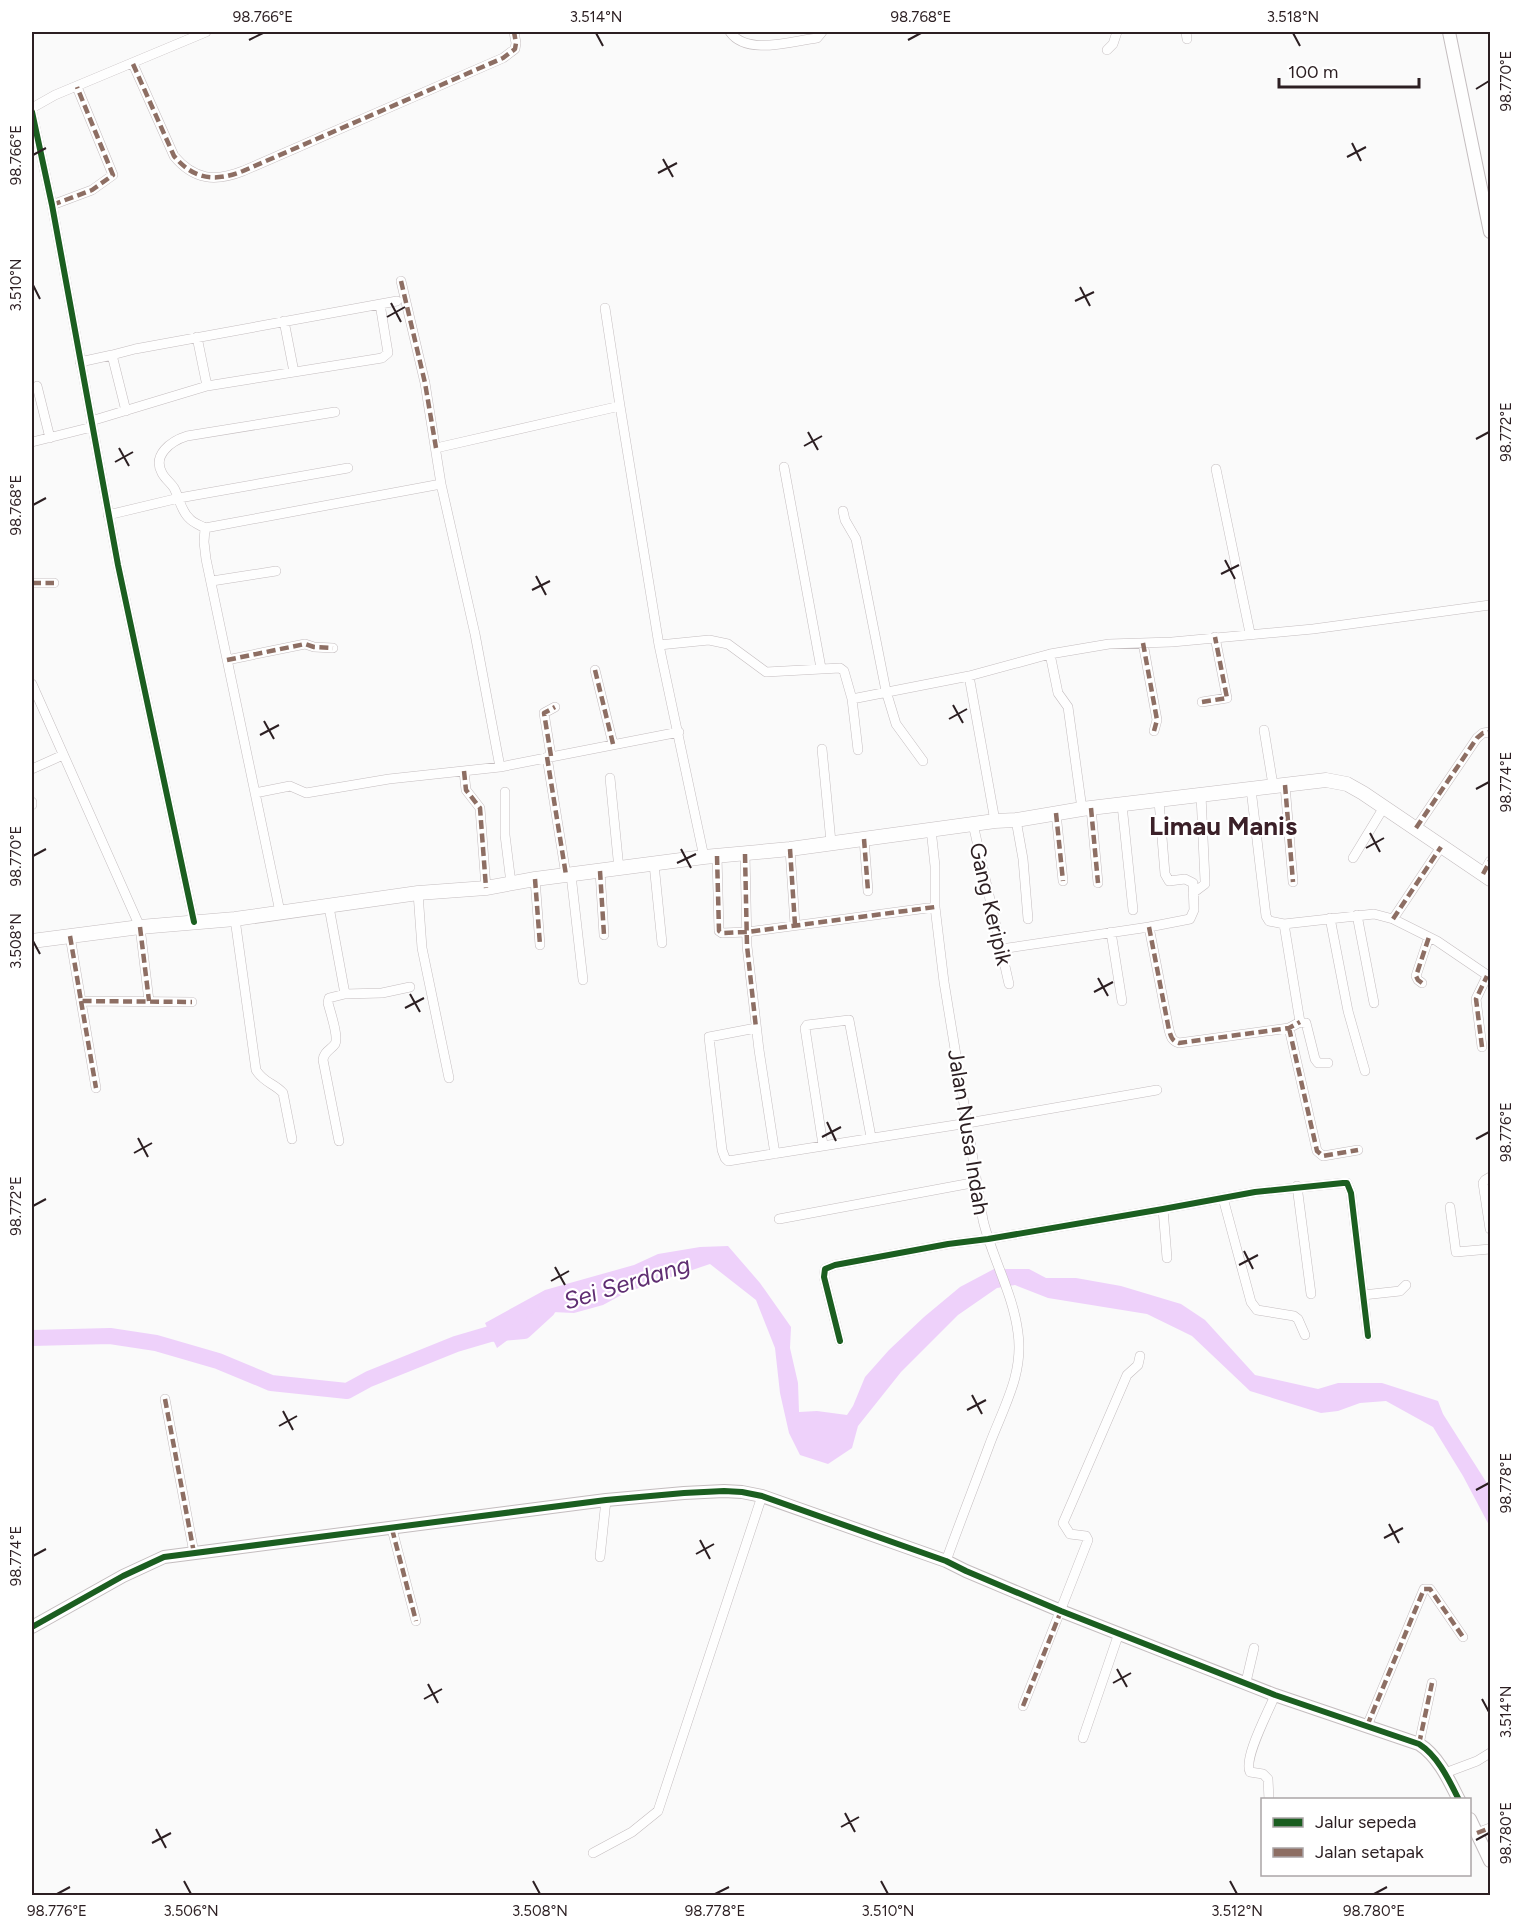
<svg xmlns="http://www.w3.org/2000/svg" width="1522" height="1927" viewBox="0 0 1522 1927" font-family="Figtree,sans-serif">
  <rect width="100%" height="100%" fill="#fafafa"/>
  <path fill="#eed1fa" d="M728 1246 760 1283 791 1327 790 1348 798 1383 799 1412 817 1411 847 1415 853 1406 865 1377 889 1350 924 1317 960 1287 994 1269H1029L1046 1278H1076L1121 1286 1181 1304 1205 1320 1255 1375 1318 1389 1338 1383H1382L1438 1401 1443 1414 1490 1488V1527L1463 1476 1433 1427 1386 1401 1360 1403 1338 1411 1321 1413 1250 1391 1192 1336 1147 1314 1048 1298 1015 1285 997 1288 958 1315 901 1372 858 1426 852 1448 828 1464 800 1455 789 1433 780 1393 775 1348 756 1300 710 1264 627 1292 603 1305 574 1313 552 1312 524 1328 497 1348 485 1323 545 1290 634 1265 658 1254 700 1247Z"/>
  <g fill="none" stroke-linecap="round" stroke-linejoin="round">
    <path stroke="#eed1fa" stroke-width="16" d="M32 1338 110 1336 156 1343 218 1361 271 1383 347 1391 369 1379 456 1344 490 1334 524 1331 548 1309"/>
    <defs>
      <path id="minor" d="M730 32C747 56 792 41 817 38L822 32
        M1186 32 1187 39
        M1107 50 1113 44 1117 32
        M133 64 174 156C194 180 215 182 243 171L503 58 515 49 516 43 514 32
        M32 108 55 95 206 32
        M32 112 52 205 118 565 194 922
        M52 205 92 190 113 175 77 87
        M401 281 425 383 441 484 475 634 500 767
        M605 308 620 406
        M284 321 294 372
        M197 337 207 386
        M80 362 112 355
        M37 386 50 438
        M126 411 112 355 135 349 397 301
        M91 421 207 386 382 358 388 353 380 304
        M32 442 92 427
        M436 448 620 406 659 645 704 857
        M784 467 821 668
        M1216 469 1250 633
        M843 511 845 520 856 539 886 691 896 724 923 761
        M108 515 179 498 348 468
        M205 528C200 525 193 523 189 518 181 511 179 497 174 488 171 483 165 479 162 473 152 455 171 441 187 436L335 412
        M212 581 276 571
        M32 583H54
        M1143 643 1157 720 1154 731
        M659 645 709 640 728 644 766 672 840 668 844 671 852 699
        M227 660 305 644 314 647 333 648
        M595 670 613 744
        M969 676 995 821
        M32 684 140 927 149 1001
        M1202 702 1227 698 1215 637
        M1264 730 1273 785
        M822 749 831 842
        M858 750 852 699 969 676 1050 654
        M551 756 544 713 555 707
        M547 757 566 875
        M32 769 63 755
        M464 771 466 790 480 808 486 888
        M610 778 619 869
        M1285 785 1293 882
        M1251 789 1266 916 1269 921 1284 924 1374 914 1393 919 1437 941 1490 977
        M505 792V835L511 883
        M255 793 290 786 306 793 389 779 500 767 679 732
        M32 802V805
        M1122 805 1133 910
        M1091 808 1098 883
        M1082 809 1068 707 1058 693 1050 654 1109 644 1172 642 1313 629 1490 605
        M1056 813 1063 881
        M1016 820 1023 859 1028 919
        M973 824 1009 984
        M1416 828 1477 738 1483 733 1490 732
        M931 829 935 866V907L944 982 983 1220C992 1258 1013 1293 1018 1333 1024 1374 1003 1408 989 1446 975 1484 960 1522 946 1561
        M864 839 868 891
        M790 849 795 925
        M745 854 747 946 759 1050 775 1154
        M717 856 719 931 722 933 747 932 935 907
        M1353 858 1384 807
        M654 864 662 943
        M600 871 604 935
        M1483 874 1490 861
        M571 875 583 980
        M535 879 540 945
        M418 893 422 948 449 1078
        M1193 893 1205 884V881L1201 795
        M329 907 345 994 382 993 410 987
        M280 912 206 559 204 542 205 528 441 484
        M1357 915 1374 1003
        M1330 918 1348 1011 1365 1071
        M235 919 256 1070C264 1083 274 1083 283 1093L292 1139
        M1393 919 1441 847
        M1284 924 1300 1022
        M1149 927 1169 1030C1171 1037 1172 1041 1179 1043L1289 1028 1300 1022 1306 1023 1315 1059 1318 1063H1328
        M1111 932 1122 1001
        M70 936 81 1001 192 1002
        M1001 949 1149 927 1190 919 1194 910 1193 883 1185 879 1169 881 1165 874 1159 801
        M1422 983 1418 980 1416 976 1429 937
        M81 1001 96 1088
        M756 1028 709 1037 722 1150 725 1158 728 1161 968 1123 1157 1090
        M1289 1028 1317 1151 1323 1156 1358 1150
        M1482 1047 1476 999 1487 976
        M339 1141 323 1060C324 1051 331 1050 335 1044 339 1037 330 1011 328 1003L329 998 345 994
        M823 1145 805 1028 807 1025 849 1020 871 1137
        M1490 1177 1485 1180 1483 1183 1490 1229
        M1297 1186 1311 1294
        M1223 1198 1251 1302 1257 1310 1294 1316 1298 1319 1305 1335
        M1450 1207 1456 1252 1490 1249
        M1163 1209 1167 1258
        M779 1219 977 1182
        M1363 1295 1400 1291 1406 1285
        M840 1341 824 1277 825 1269 835 1265 948 1244 988 1239 1163 1209 1255 1192 1343 1183H1347L1351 1193 1368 1336
        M165 1399 194 1553
        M392 1529 416 1621
        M600 1557 606 1500
        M1246 1682 1254 1648
        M1023 1706 1088 1540 1086 1536 1070 1534 1063 1523 1127 1375 1138 1365 1140 1356
        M1367 1726 1424 1589H1430L1463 1637
        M1083 1738 1119 1633
        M1419 1744 1432 1683
        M1445 1773 1477 1761 1490 1753
        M1269 1800 1268 1779 1263 1774 1250 1772C1243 1758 1269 1711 1275 1695
        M1477 1833 1490 1828
        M593 1853 632 1832 658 1811 762 1496"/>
      <path id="tertiary" d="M1449 32 1490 232
        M32 1627 123 1576 164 1557 606 1500 684 1493 724 1491 742 1492 762 1496 946 1561 966 1571 1061 1611 1275 1695 1419 1744C1438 1756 1449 1780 1459 1800
        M1470 1819 1490 1861"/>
      <path id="secondary" d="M32 941 140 927 235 919 418 893 486 888 535 879 704 857 790 849 995 821 1016 820 1082 809 1326 780 1347 784 1363 793 1490 879"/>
    </defs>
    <use href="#minor" stroke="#c4bdbf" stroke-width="10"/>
    <use href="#tertiary" stroke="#c4bdbf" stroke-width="14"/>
    <use href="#secondary" stroke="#c4bdbf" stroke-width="15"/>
    <use href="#minor" stroke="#fefefe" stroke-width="9"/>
    <use href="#tertiary" stroke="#fefefe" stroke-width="12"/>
    <use href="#secondary" stroke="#fefefe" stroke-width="14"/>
    <path stroke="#8d6e63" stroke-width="4.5" stroke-dasharray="9 4.5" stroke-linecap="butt" d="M133 64 174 156C194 180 215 182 243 171L503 58 515 49 516 43 514 32
      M52 205 92 190 113 175 77 87
      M401 281 425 383 436 448
      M32 583H54
      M1143 643 1157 720 1154 731
      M227 660 305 644 314 647 333 648
      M595 670 613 744
      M1202 702 1227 698 1215 637
      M551 756 544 713 555 707
      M547 757 566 875
      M464 771 466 790 480 808 486 888
      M1285 785 1293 882
      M1091 808 1098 883
      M1056 813 1063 881
      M1416 828 1477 738 1483 733 1490 732
      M864 839 868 891
      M790 849 795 925
      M745 854 747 946 756 1028
      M717 856 719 931 722 933 747 932 935 907
      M600 871 604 935
      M1483 874 1490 861
      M535 879 540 945
      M1393 919 1441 847
      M140 927 149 1001
      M1149 927 1169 1030C1171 1037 1172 1041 1179 1043L1289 1028 1300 1022
      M70 936 81 1001 192 1002
      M1422 983 1418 980 1416 976 1429 937
      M81 1001 96 1088
      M1289 1028 1317 1151 1323 1156 1358 1150
      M1482 1047 1476 999 1487 976
      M165 1399 194 1553
      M392 1529 416 1621
      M1023 1706 1061 1611
      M1367 1726 1424 1589H1430L1463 1637
      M1419 1744 1432 1683
      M1477 1833 1490 1828"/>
    <defs>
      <path id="cycleway" d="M32 112 52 205 118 565 194 922
        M840 1341 824 1277 825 1269 835 1265 948 1244 988 1239 1163 1209 1255 1192 1343 1183H1347L1351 1193 1368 1336
        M32 1627 123 1576 164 1557 606 1500 684 1493 724 1491 742 1492 762 1496 946 1561 966 1571 1061 1611 1275 1695 1419 1744C1438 1756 1449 1780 1459 1800"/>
    </defs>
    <use href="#cycleway" stroke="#fff" stroke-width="10"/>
    <use href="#cycleway" stroke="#1b5e20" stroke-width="6"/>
  </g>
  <path fill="none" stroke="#2c1f22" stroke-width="2" d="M596 33 603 46M1293 33 1300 46M249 40 263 33M908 40 921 33M1476 89 1489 81M1352 143 1361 161M33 155 46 148M1347 157 1366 147M663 159 673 177M658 173 677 163M33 285 40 299M1080 287 1090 306M1075 301 1094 292M391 303 401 322M387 317 405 307M808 432 818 450M1476 439 1489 432M804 446 822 436M119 448 129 466M115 462 133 452M33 505 46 498M1225 560 1235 579M1221 574 1239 565M536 576 546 595M532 590 550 581M953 705 963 723M949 719 967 709M264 721 274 739M260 735 279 725M1476 789 1489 782M1370 833 1380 852M1366 848 1384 838M681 849 691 868M33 856 46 849M677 863 696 854M33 941 40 954M1098 978 1108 996M1094 992 1113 982M410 994 420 1012M405 1008 424 998M827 1122 836 1141M822 1137 841 1127M138 1138 148 1157M1476 1139 1489 1132M134 1153 152 1143M33 1206 46 1199M1244 1251 1253 1269M1239 1265 1258 1255M555 1267 565 1285M551 1281 569 1271M972 1395 982 1414M967 1410 986 1400M283 1411 293 1430M279 1426 297 1416M1476 1490 1489 1483M1389 1524 1399 1543M1384 1538 1403 1528M700 1540 710 1559M696 1554 714 1544M33 1556 46 1549M1117 1669 1127 1687M1113 1683 1131 1673M428 1684 438 1703M424 1699 442 1689M1482 1699 1489 1712M845 1813 855 1832M841 1827 859 1817M156 1829 166 1848M1476 1840 1489 1833M152 1843 171 1833M184 1881 191 1894M533 1881 540 1894M881 1881 888 1894M1230 1881 1237 1894M57 1894 70 1887M715 1894 729 1887M1374 1894 1387 1887"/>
  <g text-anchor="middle" stroke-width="4.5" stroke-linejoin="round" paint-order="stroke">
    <g font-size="22" fill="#2c1f22" stroke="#fff">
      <text transform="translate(991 904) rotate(77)" y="8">Gang Keripik</text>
      <text transform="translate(969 1132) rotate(81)" y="8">Jalan Nusa Indah</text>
    </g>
    <g font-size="24" font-style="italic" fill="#5f2e72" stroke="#fff">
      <text transform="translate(627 1283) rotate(-17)" y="8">Sei Serdang</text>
    </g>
    <g font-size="26" font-weight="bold" fill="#3b2028" stroke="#fff">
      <text x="1223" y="835">Limau Manis</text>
    </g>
  </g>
  <rect width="1522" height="1927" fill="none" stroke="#ffffff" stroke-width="66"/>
  <rect x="1261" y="1798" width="210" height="78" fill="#ffffff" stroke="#aba5a7" stroke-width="1.5"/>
  <rect x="1273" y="1818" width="30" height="9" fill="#1b5e20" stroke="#aba5a7" stroke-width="1.5"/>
  <text x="1315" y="1828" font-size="18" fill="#2c1f22">Jalur sepeda</text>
  <rect x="1273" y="1848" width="30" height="9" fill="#8d6e63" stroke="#aba5a7" stroke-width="1.5"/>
  <text x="1315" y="1858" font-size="18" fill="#2c1f22">Jalan setapak</text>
  <path d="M1279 78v9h140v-9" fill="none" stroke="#2c1f22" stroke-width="3"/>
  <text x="1288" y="78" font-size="18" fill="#2c1f22" stroke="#ffffff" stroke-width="4.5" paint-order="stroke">100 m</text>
  <rect x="33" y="33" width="1456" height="1861" fill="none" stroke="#2c1f22" stroke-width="2"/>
  <g font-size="15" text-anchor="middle" fill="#2c1f22">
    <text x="263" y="22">98.766°E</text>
    <text x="596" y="22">3.514°N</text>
    <text x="921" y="22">98.768°E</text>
    <text x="1293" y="22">3.518°N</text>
    <text transform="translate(1506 81) rotate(-90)" y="5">98.770°E</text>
    <text transform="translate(16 155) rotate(-90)" y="5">98.766°E</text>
    <text transform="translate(16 285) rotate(-90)" y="5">3.510°N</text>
    <text transform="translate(1506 432) rotate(-90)" y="5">98.772°E</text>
    <text transform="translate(16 505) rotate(-90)" y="5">98.768°E</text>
    <text transform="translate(1506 782) rotate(-90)" y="5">98.774°E</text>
    <text transform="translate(16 856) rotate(-90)" y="5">98.770°E</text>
    <text transform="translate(16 941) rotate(-90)" y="5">3.508°N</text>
    <text transform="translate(1506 1132) rotate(-90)" y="5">98.776°E</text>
    <text transform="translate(16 1206) rotate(-90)" y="5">98.772°E</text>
    <text transform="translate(1506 1483) rotate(-90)" y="5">98.778°E</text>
    <text transform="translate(16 1556) rotate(-90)" y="5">98.774°E</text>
    <text transform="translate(1506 1712) rotate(-90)" y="5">3.514°N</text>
    <text transform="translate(1506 1833) rotate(-90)" y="5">98.780°E</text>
    <text x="57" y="1916">98.776°E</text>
    <text x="191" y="1916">3.506°N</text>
    <text x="540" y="1916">3.508°N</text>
    <text x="715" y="1916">98.778°E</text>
    <text x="888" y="1916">3.510°N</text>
    <text x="1237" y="1916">3.512°N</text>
    <text x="1374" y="1916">98.780°E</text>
  </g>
</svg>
